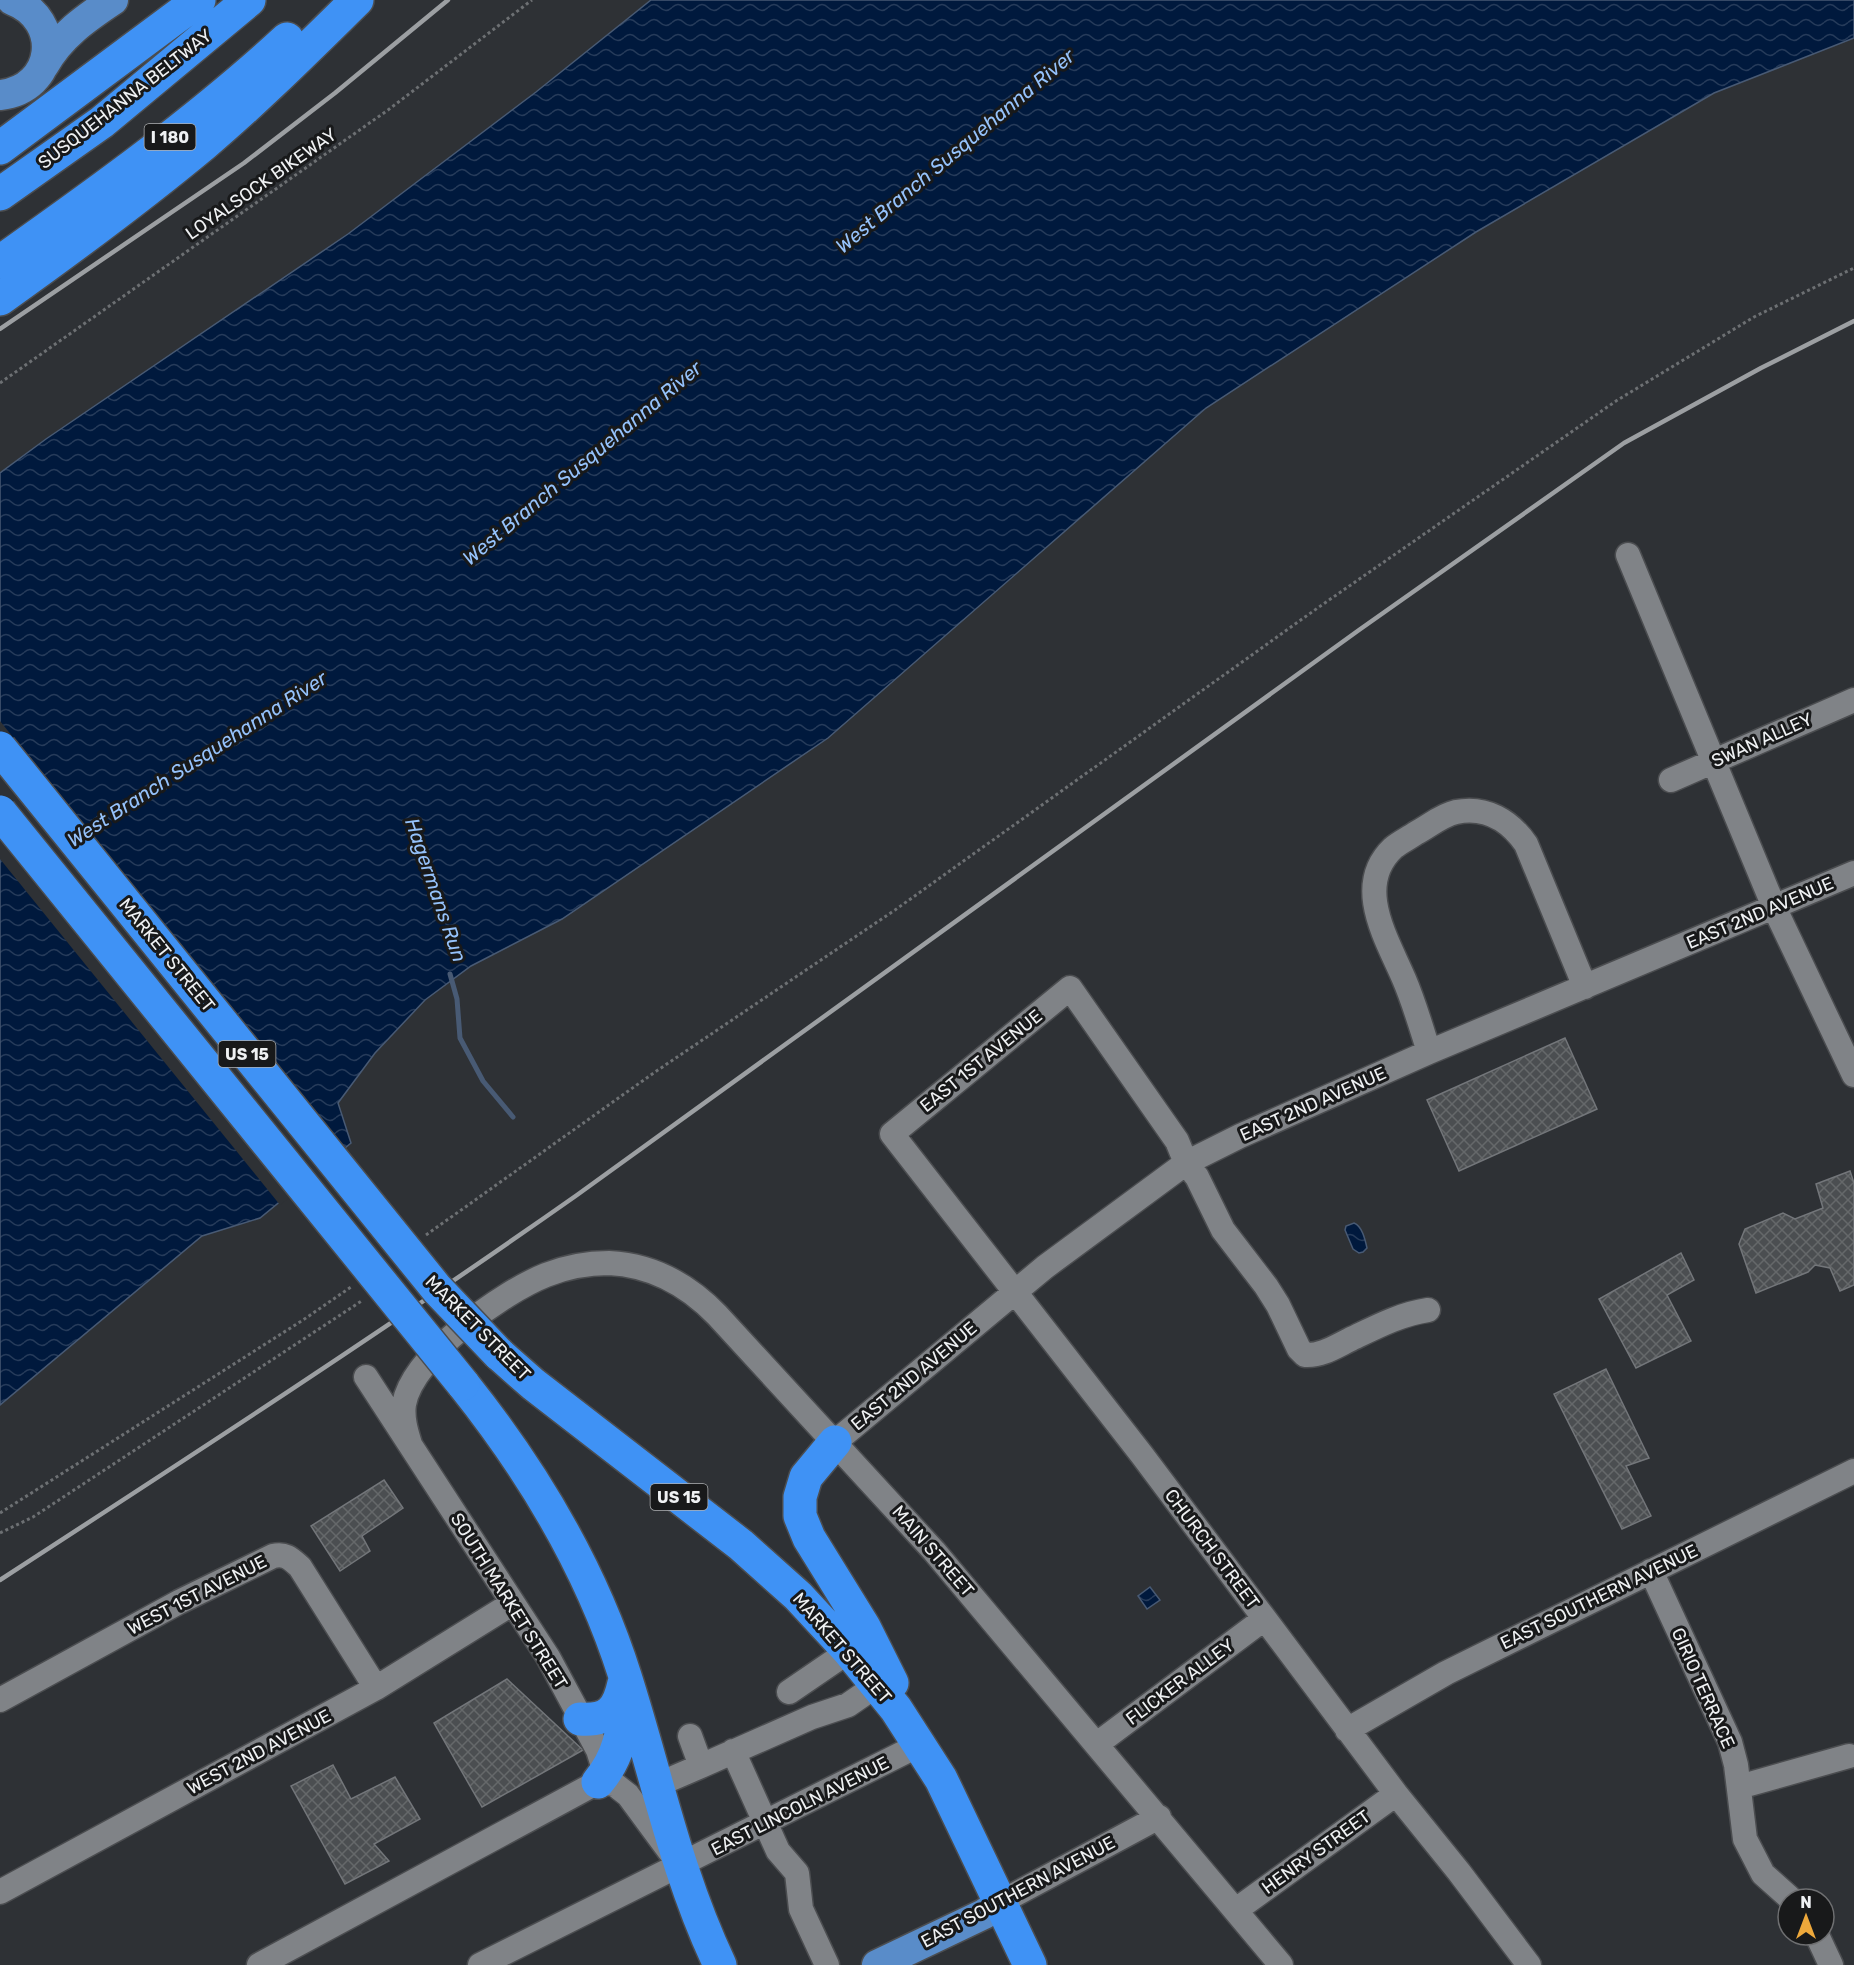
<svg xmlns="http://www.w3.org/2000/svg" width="1854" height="1965" viewBox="0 0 1854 1965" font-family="Rubik,sans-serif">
  <defs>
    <pattern id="water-waves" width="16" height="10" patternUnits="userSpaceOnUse" patternTransform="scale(1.5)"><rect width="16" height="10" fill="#00193d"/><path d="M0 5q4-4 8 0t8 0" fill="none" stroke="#263b5a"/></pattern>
    <pattern id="building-cross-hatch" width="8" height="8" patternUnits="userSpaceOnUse" patternTransform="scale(1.5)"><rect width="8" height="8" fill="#4b4e51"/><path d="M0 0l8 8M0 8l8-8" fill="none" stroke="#65686a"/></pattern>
  </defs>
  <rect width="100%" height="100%" fill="#2e3135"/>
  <path fill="url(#water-waves)" stroke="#485a74" stroke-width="1.5" d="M651 0H1854V38L1714 93 1476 232 1206 408 828 738 562 919 471 966 425 1000 375 1053 338 1103 351 1143 260 1218 202 1236 0 1405V473L46 439 348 234 536 92Z
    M1354 1223C1362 1226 1365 1239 1367 1248L1363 1252 1359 1253 1353 1249 1345 1230 1346 1226Z
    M1150 1587 1160 1600 1147 1609 1138 1596Z"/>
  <path fill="#2e3135" d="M0 721 347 1151 280 1205 0 859Z"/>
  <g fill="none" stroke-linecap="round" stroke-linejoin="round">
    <path stroke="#485a74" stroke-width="5" d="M450 974 457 999 460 1038 483 1081 513 1117"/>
  </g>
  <path fill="url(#building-cross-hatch)" stroke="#73767a" stroke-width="1.5" d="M1565 1038 1597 1109 1459 1171 1427 1100Z
    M1850 1171 1854 1183V1285L1840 1291 1830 1268 1815 1265 1808 1272 1756 1293 1739 1244 1745 1229 1783 1213 1795 1219 1823 1208 1816 1184Z
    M1681 1253 1694 1280 1667 1295 1691 1341 1636 1368 1599 1299Z
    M1606 1369 1649 1458 1626 1466 1651 1516 1622 1529 1554 1394Z
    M384 1480 403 1508 362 1536 370 1551 340 1571 311 1526Z
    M507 1679 583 1750 482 1807 434 1723Z
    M333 1765 351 1799 395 1777 420 1819 374 1844 389 1861 345 1884 291 1786Z"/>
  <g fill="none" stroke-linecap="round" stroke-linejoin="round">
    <defs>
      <path id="minor" d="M1628 555 1774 907 1854 1075
        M1671 780 1854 700
        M1429 1052C1421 1027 1414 1002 1404 979 1387 939 1353 886 1393 848 1400 842 1409 838 1416 833 1429 826 1442 815 1456 812 1486 806 1510 821 1526 844L1585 987
        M1428 1310C1400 1314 1374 1328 1349 1340 1335 1347 1321 1356 1305 1355L1299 1349 1278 1305 1266 1286 1223 1230 1197 1177 1186 1163 1177 1141 1070 988 892 1134 1142 1455 1396 1794 1459 1872 1529 1965
        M366 1377 548 1657 598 1750 603 1766 599 1780
        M835 1442 1045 1267 1186 1163 1240 1136 1429 1052 1854 873
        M410 1444C406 1431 402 1418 404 1404 413 1355 503 1292 546 1275 566 1267 588 1263 609 1263 652 1265 688 1285 717 1315L934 1551 1281 1965
        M1651 1571 1730 1742 1736 1765 1745 1839 1763 1874 1791 1899
        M789 1692 849 1651
        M0 1700 179 1602 273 1556C286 1553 291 1559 300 1567L376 1688
        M1347 1730 1446 1673 1854 1471
        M1097 1744 1264 1619
        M733 1751 778 1851 797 1873 801 1909 827 1965
        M701 1766 812 1717 848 1705 877 1685
        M598 1782 614 1784 628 1795 670 1852
        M657 1785 701 1766 690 1736
        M1739 1787 1849 1756
        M0 1892 376 1688 513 1603
        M1001 1902 1159 1817
        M1236 1910 1396 1794
        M1817 1935 1831 1965
        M259 1965 598 1782
        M480 1965 919 1745"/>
      <path id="major" d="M44 65C60 36 86 18 113 0
        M0 95C56 89 64 20 12 0
        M877 1965 984 1914 1001 1902"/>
      <path id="highway" d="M0 148 199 0
        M0 194 102 122 249 0
        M0 262C99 192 198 121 287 39
        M0 299C70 249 138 199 204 144 257 99 307 49 357 0
        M499 1354 533 1384 741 1545 798 1596 849 1651 896 1709 941 1779 1030 1965
        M463 1384C534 1473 591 1568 625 1676 656 1773 676 1873 720 1965
        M835 1442 806 1477 800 1497V1516L809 1538 864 1627 892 1683
        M580 1719C609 1721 618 1710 624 1683
        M598 1782C619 1757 624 1730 625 1698"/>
    </defs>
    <use href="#minor" stroke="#4b4d50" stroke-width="27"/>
    <use href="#major" stroke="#4b4d50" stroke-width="33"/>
    <use href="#highway" stroke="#4b4d50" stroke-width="36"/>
    <path stroke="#6d7073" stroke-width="3" stroke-dasharray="3 3" stroke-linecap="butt" d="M0 383 388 110 532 0
      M426 1235 655 1072 895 910 1319 607 1616 401 1754 317 1854 268
      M0 1513 303 1320 351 1287
      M0 1533 33 1517 363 1300"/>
    <use href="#minor" stroke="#808387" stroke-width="24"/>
    <use href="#major" stroke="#598cc9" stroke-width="30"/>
    <use href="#highway" stroke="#3f92f5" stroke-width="33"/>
    <path stroke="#9c9fa2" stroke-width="4.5" d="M0 329 244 163 335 93 448 0
      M0 1580C194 1454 388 1328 577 1195L1359 630 1624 443 1761 368 1854 321"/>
    <defs>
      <path id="highway-bridge" d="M0 748 437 1289 499 1354
        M0 812 463 1384"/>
    </defs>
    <use href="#highway-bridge" stroke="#4b4d50" stroke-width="36" stroke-linecap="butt"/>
    <use href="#highway-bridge" stroke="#3f92f5" stroke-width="33"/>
  </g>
  <g text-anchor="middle" stroke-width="6" stroke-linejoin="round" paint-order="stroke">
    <g fill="#18191a" stroke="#aeb0b2" stroke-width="1.5">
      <rect x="144.5" y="124" width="51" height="26" rx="4.5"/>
      <rect x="218.5" y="1041" width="57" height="26" rx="4.5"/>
      <rect x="650.5" y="1484" width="57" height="26" rx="4.5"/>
    </g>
    <g font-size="16" font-weight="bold" fill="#eff1f3">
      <text x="170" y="143">I 180</text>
      <text x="247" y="1060">US 15</text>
      <text x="679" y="1503">US 15</text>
    </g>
    <g font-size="18" fill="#eff1f3" stroke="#18191a">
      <text transform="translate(125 99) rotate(-38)" y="6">SUSQUEHANNA BELTWAY</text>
      <text transform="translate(261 184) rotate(-35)" y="6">LOYALSOCK BIKEWAY</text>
      <text transform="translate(1762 740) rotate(-24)" y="6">SWAN ALLEY</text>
      <text transform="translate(1760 913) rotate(-23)" y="6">EAST 2ND AVENUE</text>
      <text transform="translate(167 955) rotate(51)" y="6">MARKET STREET</text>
      <text transform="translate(981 1061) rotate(-39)" y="6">EAST 1ST AVENUE</text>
      <text transform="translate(1313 1104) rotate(-24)" y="6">EAST 2ND AVENUE</text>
      <text transform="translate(478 1328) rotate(45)" y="6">MARKET STREET</text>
      <text transform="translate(914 1376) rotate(-40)" y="6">EAST 2ND AVENUE</text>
      <text transform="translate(1212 1549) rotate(53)" y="6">CHURCH STREET</text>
      <text transform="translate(933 1551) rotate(49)" y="6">MAIN STREET</text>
      <text transform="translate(197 1595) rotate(-27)" y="6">WEST 1ST AVENUE</text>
      <text transform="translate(1599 1597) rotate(-26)" y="6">EAST SOUTHERN AVENUE</text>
      <text transform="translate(509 1601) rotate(58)" y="6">SOUTH MARKET STREET</text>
      <text transform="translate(842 1648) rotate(49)" y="6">MARKET STREET</text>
      <text transform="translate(1180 1682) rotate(-37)" y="6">FLICKER ALLEY</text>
      <text transform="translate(1703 1688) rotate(66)" y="6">GIRIO TERRACE</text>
      <text transform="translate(259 1752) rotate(-28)" y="6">WEST 2ND AVENUE</text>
      <text transform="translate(800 1806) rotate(-27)" y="6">EAST LINCOLN AVENUE</text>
      <text transform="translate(1316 1852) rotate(-36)" y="6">HENRY STREET</text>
      <text transform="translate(1018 1892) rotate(-28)" y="6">EAST SOUTHERN AVENUE</text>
    </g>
    <g font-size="20" font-style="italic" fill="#95c2fb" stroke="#18191a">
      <text transform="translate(955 151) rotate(-40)" y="7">West Branch Susquehanna River</text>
      <text transform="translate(582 463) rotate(-40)" y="7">West Branch Susquehanna River</text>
      <text transform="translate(197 759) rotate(-33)" y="7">West Branch Susquehanna River</text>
      <text transform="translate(436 890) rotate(71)" y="7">Hagermans Run</text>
    </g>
  </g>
  <g transform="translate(1806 1917)"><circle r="28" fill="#18191a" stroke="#6e6f71" stroke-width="1.5"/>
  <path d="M0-4.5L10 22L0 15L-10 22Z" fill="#eda83b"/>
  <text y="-9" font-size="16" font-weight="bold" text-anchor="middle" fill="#eff1f3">N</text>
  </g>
</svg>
